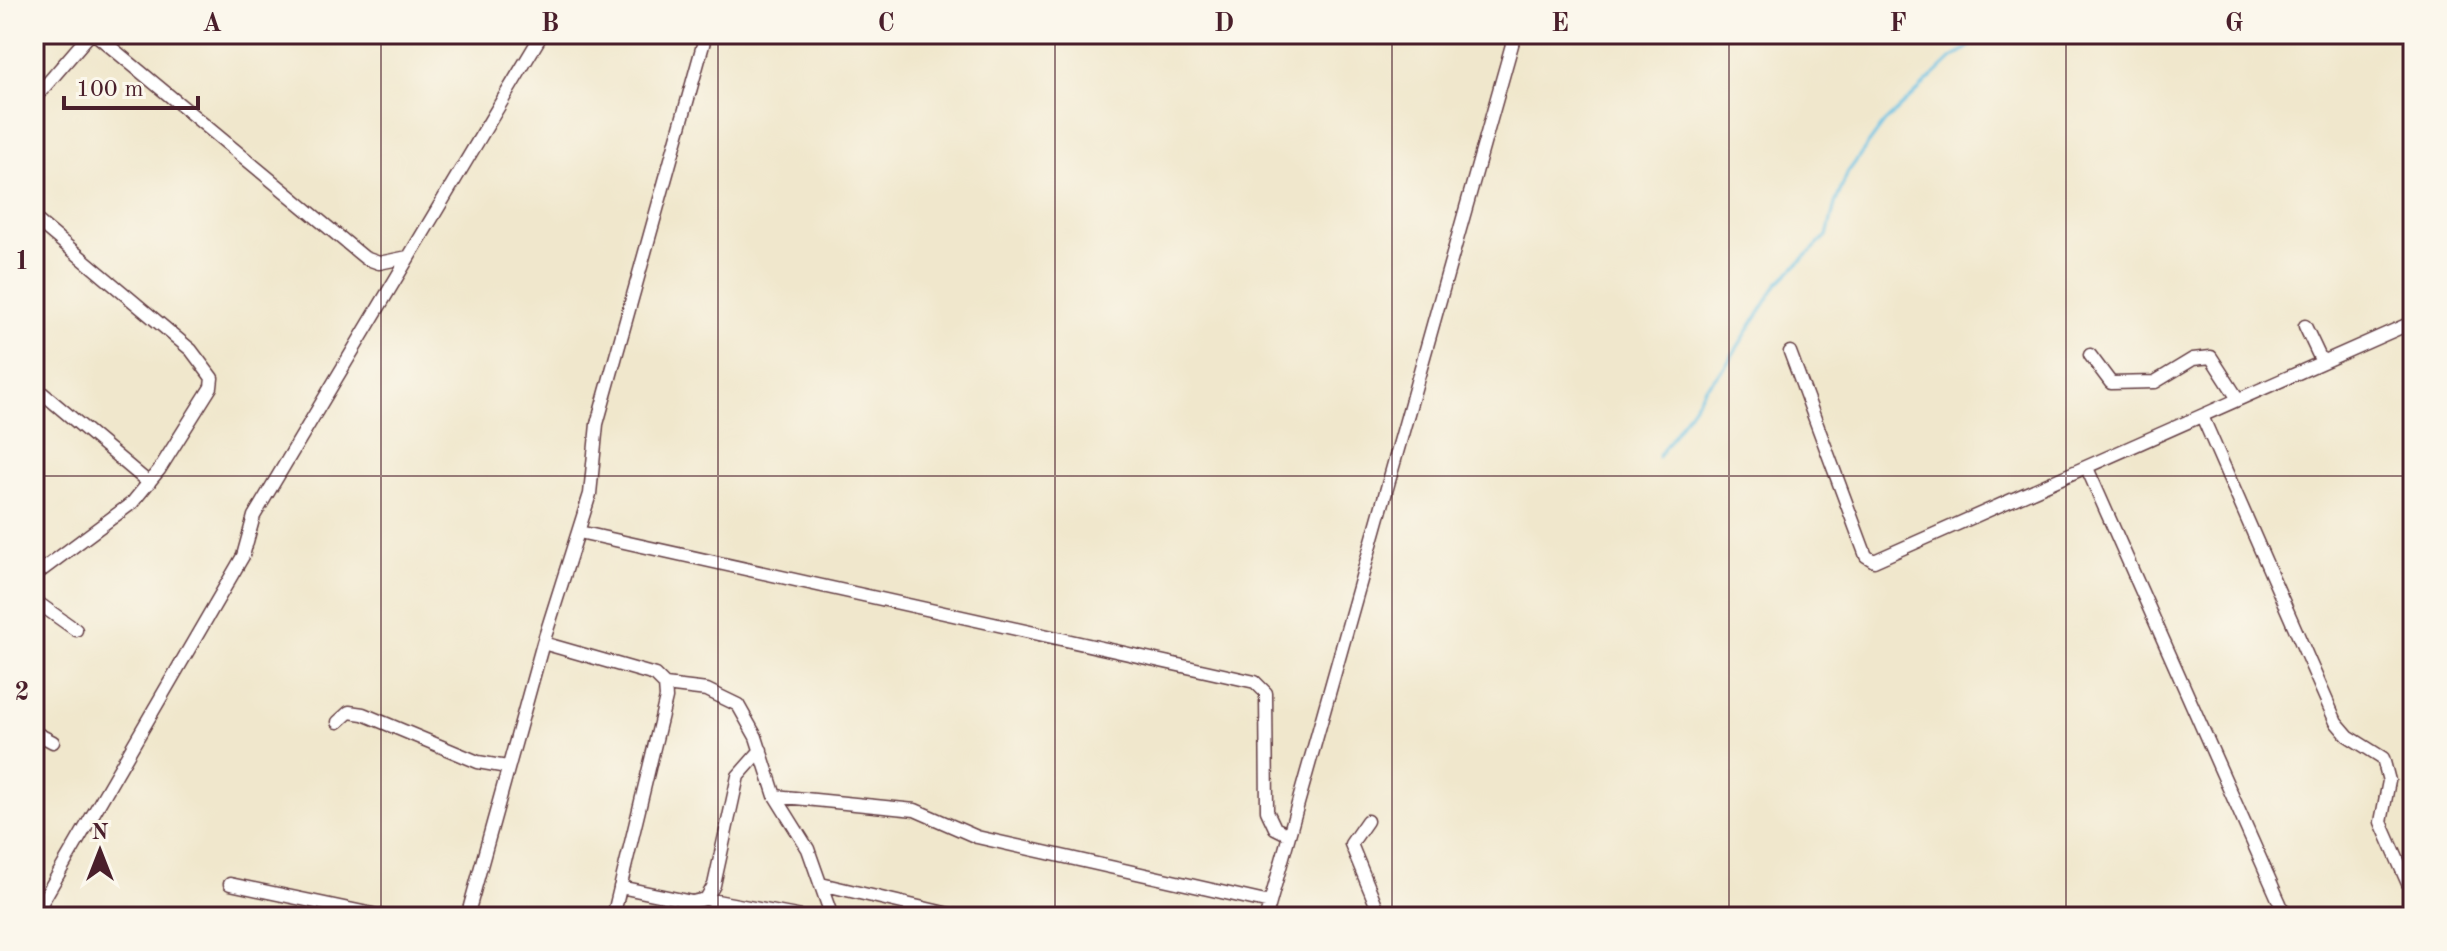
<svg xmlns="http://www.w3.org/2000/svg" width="2447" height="951" viewBox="0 0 2447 951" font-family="'Old Standard TT',serif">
  <rect width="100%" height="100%" fill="#fbf7ec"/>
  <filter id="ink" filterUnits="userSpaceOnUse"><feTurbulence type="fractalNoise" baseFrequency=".0125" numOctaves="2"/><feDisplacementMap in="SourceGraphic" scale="16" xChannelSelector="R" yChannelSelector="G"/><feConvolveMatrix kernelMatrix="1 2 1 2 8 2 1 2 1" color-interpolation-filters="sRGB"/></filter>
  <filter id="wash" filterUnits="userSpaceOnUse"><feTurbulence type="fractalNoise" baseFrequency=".006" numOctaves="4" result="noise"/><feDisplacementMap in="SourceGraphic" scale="32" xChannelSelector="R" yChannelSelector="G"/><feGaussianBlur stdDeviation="1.8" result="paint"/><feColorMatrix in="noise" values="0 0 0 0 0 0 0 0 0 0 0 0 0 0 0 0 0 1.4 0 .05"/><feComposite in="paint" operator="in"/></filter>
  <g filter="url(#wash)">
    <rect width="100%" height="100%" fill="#f0e7cc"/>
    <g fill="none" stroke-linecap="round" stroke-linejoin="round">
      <path stroke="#66bfe3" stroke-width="3" d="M1658 457 1706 387 1725 367 1778 283 1827 236 1835 204 1848 172 1884 123 1951 59 1988 34"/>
    </g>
  </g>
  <g filter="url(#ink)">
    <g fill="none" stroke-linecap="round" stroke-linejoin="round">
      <defs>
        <path id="minor" d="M95 34 365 258 379 263 408 257
          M34 99 90 34
          M34 218 191 350 212 378 211 387 159 470 132 503 34 576
          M2305 326 2322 362
          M1790 352 1866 556 1874 561 2413 322
          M2090 355 2111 383 2155 382 2193 359 2211 357 2238 399
          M34 386 149 483
          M2202 416 2336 722 2348 736 2383 758 2389 781 2381 822 2413 895
          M2087 468 2286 917
          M579 532 1255 682 1266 693 1267 811 1275 828 1289 835
          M34 600 76 630
          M543 643 655 675 665 685 666 698 613 917
          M665 685 707 690 738 705 756 737 775 796 808 849 832 917
          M338 722 349 712 363 714 478 762 507 767
          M34 732 53 742
          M775 796 915 810 977 837 1270 903
          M1367 821 1351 844 1381 917
          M230 884 387 917
          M821 884 962 917
          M620 887 692 902 706 899 714 885 738 776 761 750
          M706 899 802 917
          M34 916 243 556 254 516 542 34
          M467 917 543 643 590 494 597 424 706 34
          M1266 917 1515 34"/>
      </defs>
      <use href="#minor" stroke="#633d43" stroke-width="15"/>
      <use href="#minor" stroke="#fff" stroke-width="12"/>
    </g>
  </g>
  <path fill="none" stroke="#4a1f2b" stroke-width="2" stroke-opacity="0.55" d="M381 34V917M718 34V917M1055 34V917M1392 34V917M1729 34V917M2066 34V917M34 476H2413"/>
  <rect width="2447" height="951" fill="none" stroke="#fbf7ec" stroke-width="88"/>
  <g transform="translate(100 851)" stroke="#fbf7ec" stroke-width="6" paint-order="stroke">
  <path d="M0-6L14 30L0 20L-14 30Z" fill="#4a1f2b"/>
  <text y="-12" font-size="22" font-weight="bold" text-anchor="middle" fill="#4a1f2b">N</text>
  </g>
  <path d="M64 96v12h134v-12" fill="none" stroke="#4a1f2b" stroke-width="4"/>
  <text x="76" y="96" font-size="24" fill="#4a1f2b" stroke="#fbf7ec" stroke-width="6" paint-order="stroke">100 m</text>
  <rect x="44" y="44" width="2359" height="863" fill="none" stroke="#4a1f2b" stroke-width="3"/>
  <g font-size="26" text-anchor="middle" font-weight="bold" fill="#4a1f2b">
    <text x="212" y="31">A</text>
    <text x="550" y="31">B</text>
    <text x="886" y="31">C</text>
    <text x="1224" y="31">D</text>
    <text x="1560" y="31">E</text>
    <text x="1898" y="31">F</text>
    <text x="2234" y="31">G</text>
    <text x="22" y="269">1</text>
    <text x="22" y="700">2</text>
  </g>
</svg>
